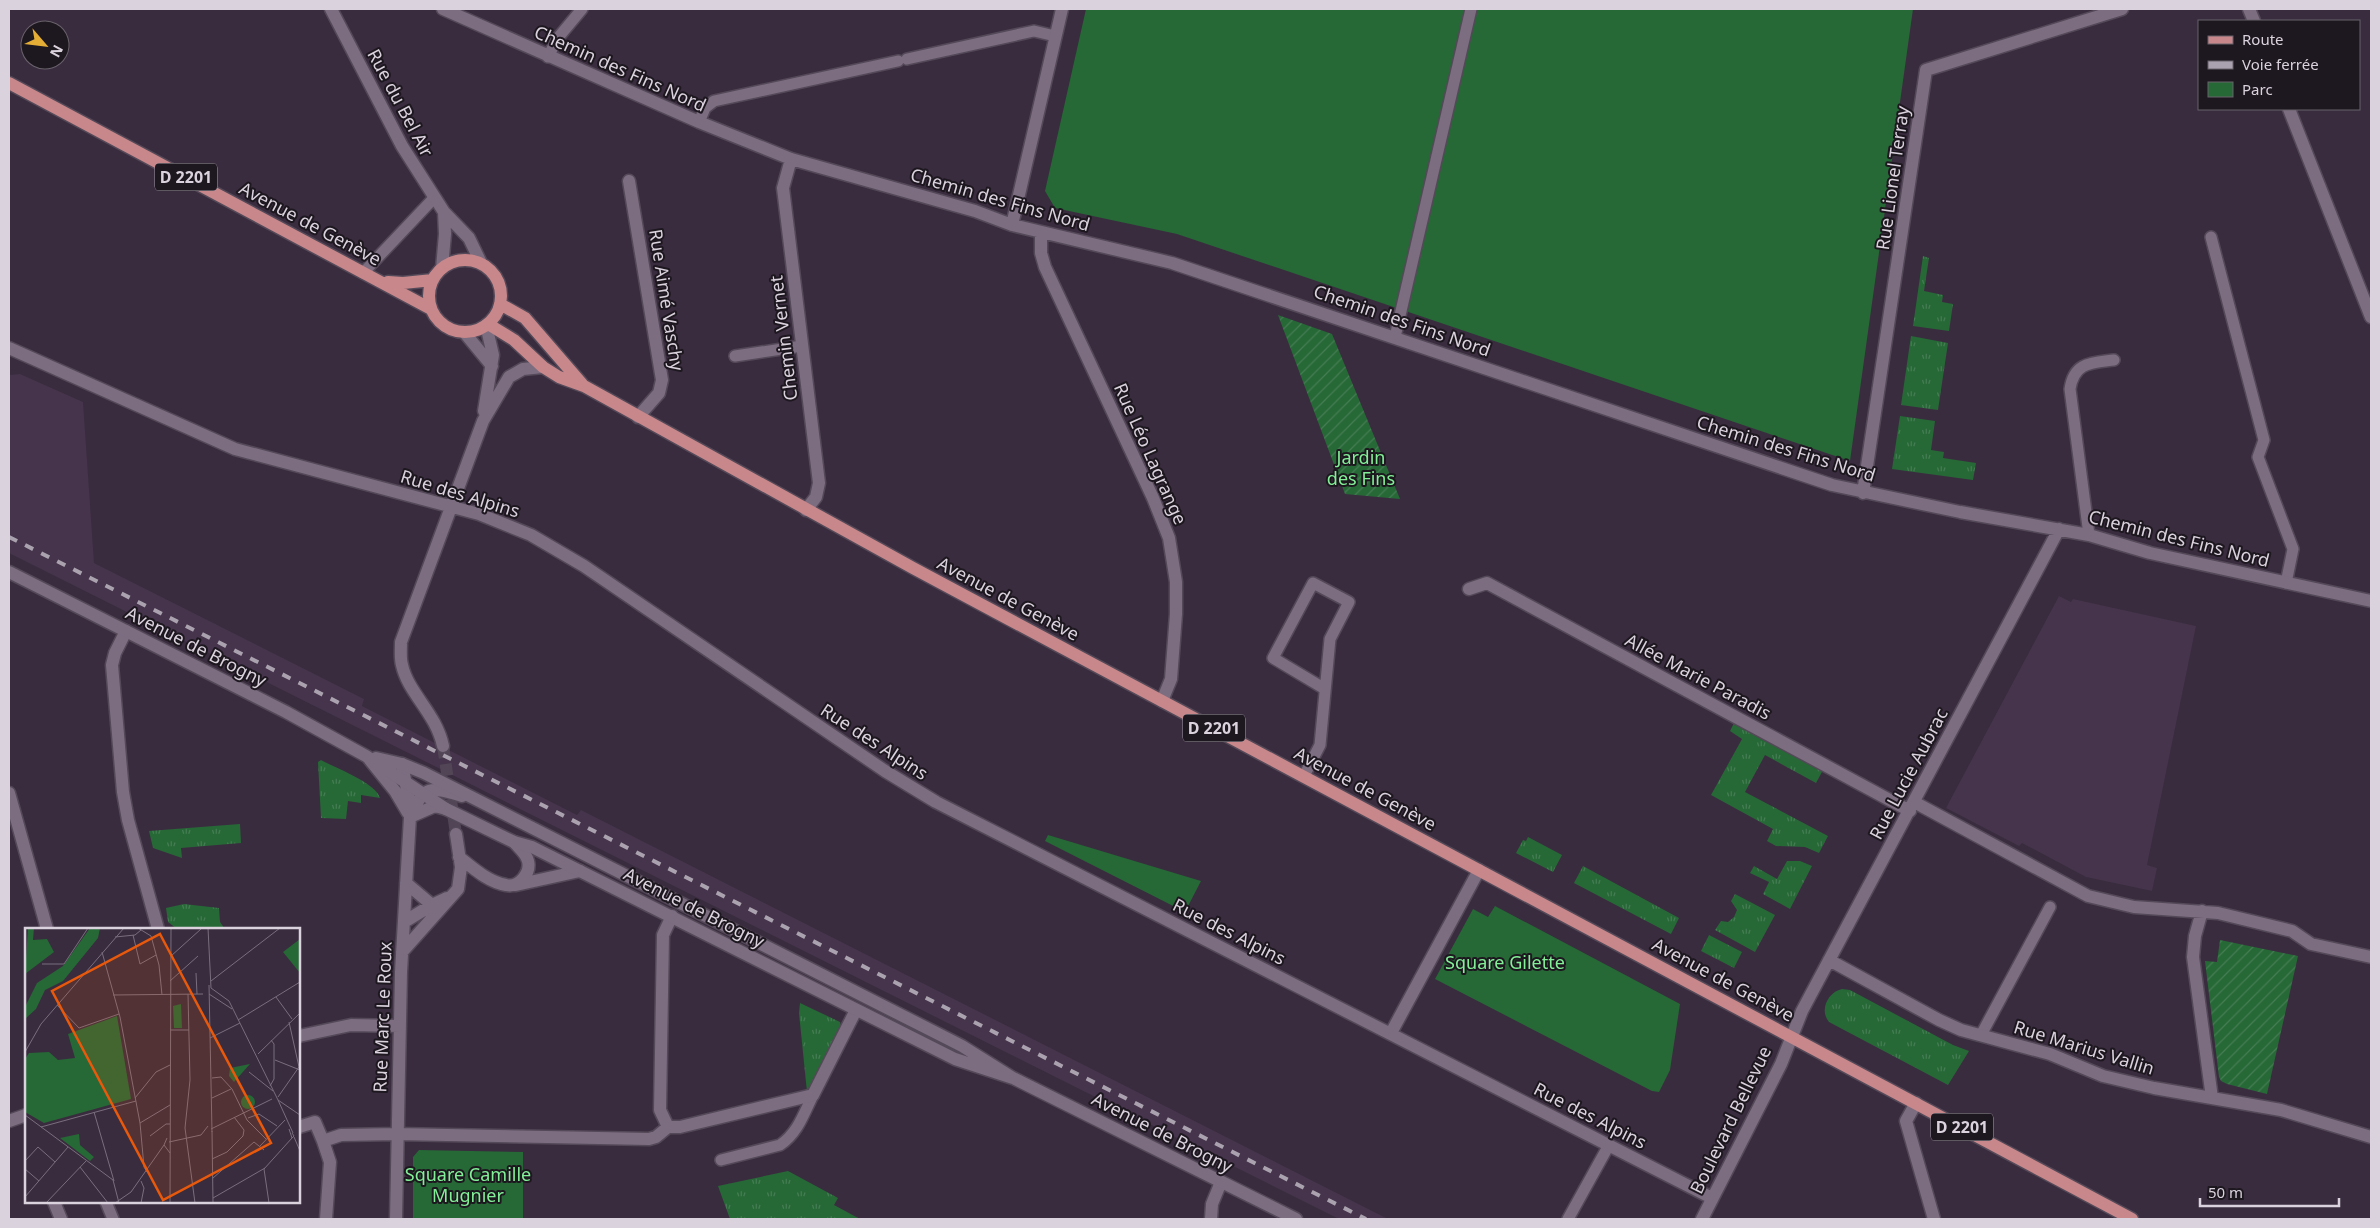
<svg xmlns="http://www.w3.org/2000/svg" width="2380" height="1228" viewBox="0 0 2380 1228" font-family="'Noto Sans',sans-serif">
  <defs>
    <pattern id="grass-tufts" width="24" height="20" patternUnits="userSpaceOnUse" patternTransform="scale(1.25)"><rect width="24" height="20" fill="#266836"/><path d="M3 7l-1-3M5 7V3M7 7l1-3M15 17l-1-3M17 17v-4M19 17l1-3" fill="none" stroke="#457d53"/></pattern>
    <pattern id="garden-furrows" width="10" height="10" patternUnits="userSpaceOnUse" patternTransform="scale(1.25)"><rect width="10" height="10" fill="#266836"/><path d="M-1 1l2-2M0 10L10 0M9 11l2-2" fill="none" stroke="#457d53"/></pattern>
  </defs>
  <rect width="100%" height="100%" fill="#392c3e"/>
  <path fill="#45344b" d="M20 374 83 402 94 563 364 699 362 706 577 815 581 810 1388 1219H1339L9 553V375Z
    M2059 596 2071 602 2073 599 2196 626 2147 865 2157 868 2152 891 2086 877 2022 843 2019 846 1946 808Z"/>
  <path fill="url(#grass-tufts)" d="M1923 256 1929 258 1924 291 1943 295 1942 302 1953 304 1949 331 1913 326Z
    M1911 336 1948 343 1938 410 1901 405Z
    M1900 416 1935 421 1931 450 1944 452 1943 458 1976 463 1973 480 1892 469Z
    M1735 721 1823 770 1816 783 1765 755 1745 792 1828 836 1819 853 1805 847 1776 846 1767 841 1773 829 1711 795 1742 739 1730 731Z
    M321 760C336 768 376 783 380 798L361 795V803L348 801 346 819 321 818 318 762Z
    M240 824 241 843 181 848 182 858 153 848 149 831Z
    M1528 837 1562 855 1553 872 1516 853 1523 840 1526 841Z
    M1787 861H1800L1812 866 1790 909 1763 894 1769 882 1750 873 1754 866 1777 879Z
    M1583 866 1679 918 1671 934 1574 883Z
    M1735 894 1775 915 1755 952 1715 930 1721 921 1728 922 1734 917 1737 910 1731 901Z
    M184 904 219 908 220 922 225 929H177L168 922 166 908Z
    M1709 935 1742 952 1734 968 1701 951Z
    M1842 989 1850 990 1953 1045 1969 1051 1948 1085 1829 1022C1819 1010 1828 992 1842 989Z
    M800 1003 840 1022 841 1026 813 1088 807 1092 799 1013Z
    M788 1171 838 1198 834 1205 860 1219H730L718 1186Z"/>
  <path fill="#266836" d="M1086 9H1913L1850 461 1177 234 1055 208 1045 191Z
    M1048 835 1201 881 1185 912 1045 841Z
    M1495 906 1680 1004 1670 1070 1659 1092 1652 1091 1435 979 1473 909 1488 917Z
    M195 920 207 921 217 929H193Z
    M419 1150 523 1152V1219H413V1157Z"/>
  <path fill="url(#garden-furrows)" d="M1278 315 1332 334 1400 499 1345 494Z
    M2220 940 2298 956 2267 1094 2227 1084 2221 1081 2219 1077 2205 961 2217 962Z"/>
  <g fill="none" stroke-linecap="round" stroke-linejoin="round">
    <path stroke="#514556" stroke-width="12" stroke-dasharray="12 6" stroke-linecap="butt" d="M443 746 456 834"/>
    <defs>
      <path id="lane" d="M548 57 557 39 582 9
        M907 59 1034 31 1055 36
        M699 122 705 108 714 101 898 61
        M2211 237 2264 440 2258 457 2293 549 2286 583
        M363 273 434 198
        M1395 337 1471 9
        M735 356 802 346
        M2089 535 2070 389C2074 362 2091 363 2114 360
        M1304 776 1320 745 1330 639 1349 602 1313 583 1273 658 1325 689
        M1981 1035 2050 907
        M721 1160 780 1145C798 1133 804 1113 813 1095
        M106 1202 113 1219
        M1568 1219 1609 1145"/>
      <path id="street" d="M331 9 402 146 444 212 469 238 481 263
        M443 9 699 122 791 159 975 211 1012 225 1172 263 1832 485 1960 512 2089 535 2150 553 2371 601
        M791 159 783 188 819 483 816 497 806 510
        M629 181 662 380 659 393 638 417
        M1012 225 1062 9
        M1041 232V253L1045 267 1153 498 1169 538 1176 582V614L1171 679 1162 701
        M442 268 445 234 444 212
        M464 332 492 366
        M9 348 235 449 479 514 531 535 584 566 885 771 936 802 1712 1198
        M484 411 493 355 486 325
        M1863 493 1926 70 2122 9
        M1469 589 1487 583 1910 811
        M126 631 115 653 112 665 123 792 128 820 158 929
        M443 746C436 713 408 693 402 665 400 658 401 650 401 642L483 421 509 377 523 369 543 367
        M370 760 395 791 408 813
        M9 793 47 929
        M1914 802 2088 896 2134 907 2218 913 2292 931 2311 944 2371 957
        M410 817C424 784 431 787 462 796
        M410 817 435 806 446 809
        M459 857C473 868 488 882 506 885 519 888 531 873 528 861 526 853 519 848 514 842
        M406 883 432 905 447 898
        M516 885 580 871
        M2202 911 2195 936 2193 957 2212 1098
        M672 916 663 935 660 1110 668 1127H680L813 1095 856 1010
        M404 922 432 905
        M402 952 458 889 461 867 456 834
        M1829 960 1939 1020 1961 1030 2050 1054 2103 1076 2154 1088 2281 1110 2371 1137
        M1391 1033 1479 870
        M299 1036 351 1025 400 1026
        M1916 1103 1906 1121 1934 1219
        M9 1121 26 1115
        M299 1127 315 1122 323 1141 341 1135 397 1134 649 1139 656 1137 668 1127
        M323 1141 330 1162 326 1219
        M54 1202 61 1219
        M396 1219 401 972 410 817 408 795 402 764
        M1211 1219 1212 1204 1221 1182
        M1702 1219 1781 1064 1802 1011 2059 529"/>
      <path id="secondary" d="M2249 9 2254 21
        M2289 109 2371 317
        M9 572 286 712 366 756 446 809 514 842 532 847 955 1059 1013 1078
        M376 758 402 764 424 773 962 1046 1013 1078 1296 1219"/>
      <path id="primary" d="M9 83 431 309
        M429 296a36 36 0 1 1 72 0a36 36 0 1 1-72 0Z
        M388 282 403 283 433 280
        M500 304 525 318 582 384
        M488 324 514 340 543 367 559 377 584 386 913 568 2132 1219"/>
    </defs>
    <use href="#lane" stroke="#544958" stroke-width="14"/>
    <use href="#street" stroke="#544958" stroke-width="15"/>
    <use href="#secondary" stroke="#544958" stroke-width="15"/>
    <use href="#primary" stroke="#544958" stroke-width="15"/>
    <use href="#lane" stroke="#7c6d81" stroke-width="11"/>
    <use href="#street" stroke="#7c6d81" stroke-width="12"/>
    <use href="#secondary" stroke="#7c6d81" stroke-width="12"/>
    <use href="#primary" stroke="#c8878a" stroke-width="12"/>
    <path stroke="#aba2af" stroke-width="4" stroke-dasharray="9 9" stroke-linecap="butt" d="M9 537 1366 1219"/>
  </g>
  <g text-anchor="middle" stroke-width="4" stroke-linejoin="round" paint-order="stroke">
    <g fill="#1d171f" stroke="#a19aa4" stroke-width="1">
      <rect x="155" y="163.5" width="62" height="27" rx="4"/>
      <rect x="1183" y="714.5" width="62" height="27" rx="4"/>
      <rect x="1931" y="1113.5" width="62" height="27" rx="4"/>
    </g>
    <g font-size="16" font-weight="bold" fill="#dad2dd">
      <text x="186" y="183">D 2201</text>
      <text x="1214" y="734">D 2201</text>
      <text x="1962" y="1133">D 2201</text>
    </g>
    <g font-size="18" fill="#dad2dd" stroke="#1d171f">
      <text transform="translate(620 69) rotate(24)" y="6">Chemin des Fins Nord</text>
      <text transform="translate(400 103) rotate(62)" y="6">Rue du Bel Air</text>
      <text transform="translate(1893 178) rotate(-82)" y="6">Rue Lionel Terray</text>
      <text transform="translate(1000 200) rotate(16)" y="6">Chemin des Fins Nord</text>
      <text transform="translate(310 224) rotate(28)" y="6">Avenue de Genève</text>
      <text transform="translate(666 300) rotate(81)" y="6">Rue Aimé Vaschy</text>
      <text transform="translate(1402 321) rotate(19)" y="6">Chemin des Fins Nord</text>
      <text transform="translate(784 338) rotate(-97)" y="6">Chemin Vernet</text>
      <text transform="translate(1786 449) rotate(17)" y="6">Chemin des Fins Nord</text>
      <text transform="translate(1150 454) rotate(66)" y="6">Rue Léo Lagrange</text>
      <text transform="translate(460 494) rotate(17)" y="6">Rue des Alpins</text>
      <text transform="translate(2179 539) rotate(14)" y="6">Chemin des Fins Nord</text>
      <text transform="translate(1008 599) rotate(28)" y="6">Avenue de Genève</text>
      <text transform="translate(196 647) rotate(27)" y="6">Avenue de Brogny</text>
      <text transform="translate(1698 677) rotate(28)" y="6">Allée Marie Paradis</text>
      <text transform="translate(874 742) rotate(33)" y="6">Rue des Alpins</text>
      <text transform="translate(1909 774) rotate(-62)" y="6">Rue Lucie Aubrac</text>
      <text transform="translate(1365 789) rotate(28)" y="6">Avenue de Genève</text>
      <text transform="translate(694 908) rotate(27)" y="6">Avenue de Brogny</text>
      <text transform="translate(1229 932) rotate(27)" y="6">Rue des Alpins</text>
      <text transform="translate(1723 980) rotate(28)" y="6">Avenue de Genève</text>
      <text transform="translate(383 1017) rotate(-88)" y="6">Rue Marc Le Roux</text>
      <text transform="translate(2084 1048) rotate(17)" y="6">Rue Marius Vallin</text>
      <text transform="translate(1590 1116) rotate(27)" y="6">Rue des Alpins</text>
      <text transform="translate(1731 1120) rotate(-64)" y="6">Boulevard Bellevue</text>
      <text transform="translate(1162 1133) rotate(27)" y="6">Avenue de Brogny</text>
    </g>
    <g font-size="18" fill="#82f097" stroke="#1d171f">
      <text x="1361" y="464">Jardin<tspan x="1361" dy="21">des Fins</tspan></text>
      <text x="1505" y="969">Square Gilette</text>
      <text x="468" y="1181">Square Camille<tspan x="468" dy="21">Mugnier</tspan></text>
    </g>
  </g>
  <g transform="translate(25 928)">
    <rect width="275" height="275" fill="#392c3e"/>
    <path d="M225 136 209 154 204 148 205 140Z" fill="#266836"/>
    <path d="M3 0H9L8 12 22 11 29 24 0 46ZM65 0H75L73 10 38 53 20 62 11 81 0 91V79L12 55 38 38Z" fill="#266836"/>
    <path d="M275 11V45L258 24ZM156 76 157 100H149L148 78ZM92 88 106 171 19 195 0 184V131L4 125 24 124 33 132 50 130 43 106ZM216 174a7 7 0 1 1 14 0a7 7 0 1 1-14 0ZM54 206 55 217 69 229 65 233 35 210Z" fill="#266836"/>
    <path fill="none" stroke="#796e7e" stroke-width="1" d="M113 0 126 8 134 37 137 67M183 0 186 60 204 73 253 172M108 7 115 36 131 27M90 9 110 7 116 2M77 24 95 89 115 195 119 239 122 244M146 28 176 1M17 36H39L63 0M171 45 172 66M145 53 173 28M186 53 255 0M184 57 187 204M163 66 165 152 160 200 170 275M184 66 207 81M88 67 178 66M251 69 267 91M32 77 54 100 94 86M213 92 275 54M145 102H164M185 110 215 95M0 124 16 96 99 0M233 126 275 85M250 132 275 142M224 144 248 163M187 150 196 149 207 161 222 192 241 211M245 158 249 151V116L246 112M253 169 274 139 264 94M110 170 131 144 145 137M187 170 206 161M253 172 275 187M253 172 268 205M69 184 89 253M0 187 88 252 94 275M223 190 234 186 252 198M115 195 145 177M16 199 111 173M186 201 247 171M264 201 267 210 269 208 267 205M187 203 188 275M125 208 141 196H145M269 209 275 223M142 210 139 217 145 225M144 214 176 207 183 198M235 218 260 192M187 231 202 224 218 208 219 202 209 189M0 233 13 219 30 234M55 239 83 275M0 241 14 253M188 250 229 214 239 222M0 269 43 219M188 270 240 240M21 275 61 233M90 275 106 264 139 217M116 275 119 260 116 253M145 275 146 0M244 275 239 241 267 210"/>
    <path fill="#e8590c" fill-opacity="0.15" stroke="#e8590c" stroke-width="2.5" d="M135 6 246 215 138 272 27 63Z"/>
    <rect width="275" height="275" fill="none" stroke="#dad2dd" stroke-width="2.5"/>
  </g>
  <rect width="2380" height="1228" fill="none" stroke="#dad2dd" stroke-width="20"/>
  <rect x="2198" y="20" width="162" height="90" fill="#1d171f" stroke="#69626b"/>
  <rect x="2208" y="36" width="25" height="8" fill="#c8878a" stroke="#69626b"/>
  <text x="2242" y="45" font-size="15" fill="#dad2dd">Route</text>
  <rect x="2208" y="61" width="25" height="8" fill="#aba2af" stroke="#69626b"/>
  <text x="2242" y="70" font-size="15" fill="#dad2dd">Voie ferrée</text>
  <rect x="2208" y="82" width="25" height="15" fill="#266836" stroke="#69626b"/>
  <text x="2242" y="95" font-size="15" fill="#dad2dd">Parc</text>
  <g transform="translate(45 45) rotate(118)"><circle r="24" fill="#1d171f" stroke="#69626b"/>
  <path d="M0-4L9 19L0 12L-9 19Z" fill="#e4ad35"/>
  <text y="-8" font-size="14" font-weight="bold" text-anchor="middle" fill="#dad2dd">N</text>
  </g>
  <path d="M2200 1198v8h139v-8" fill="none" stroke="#dad2dd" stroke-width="2.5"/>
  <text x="2208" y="1198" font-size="15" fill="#dad2dd" stroke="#1d171f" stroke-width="4" paint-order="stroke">50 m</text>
</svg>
